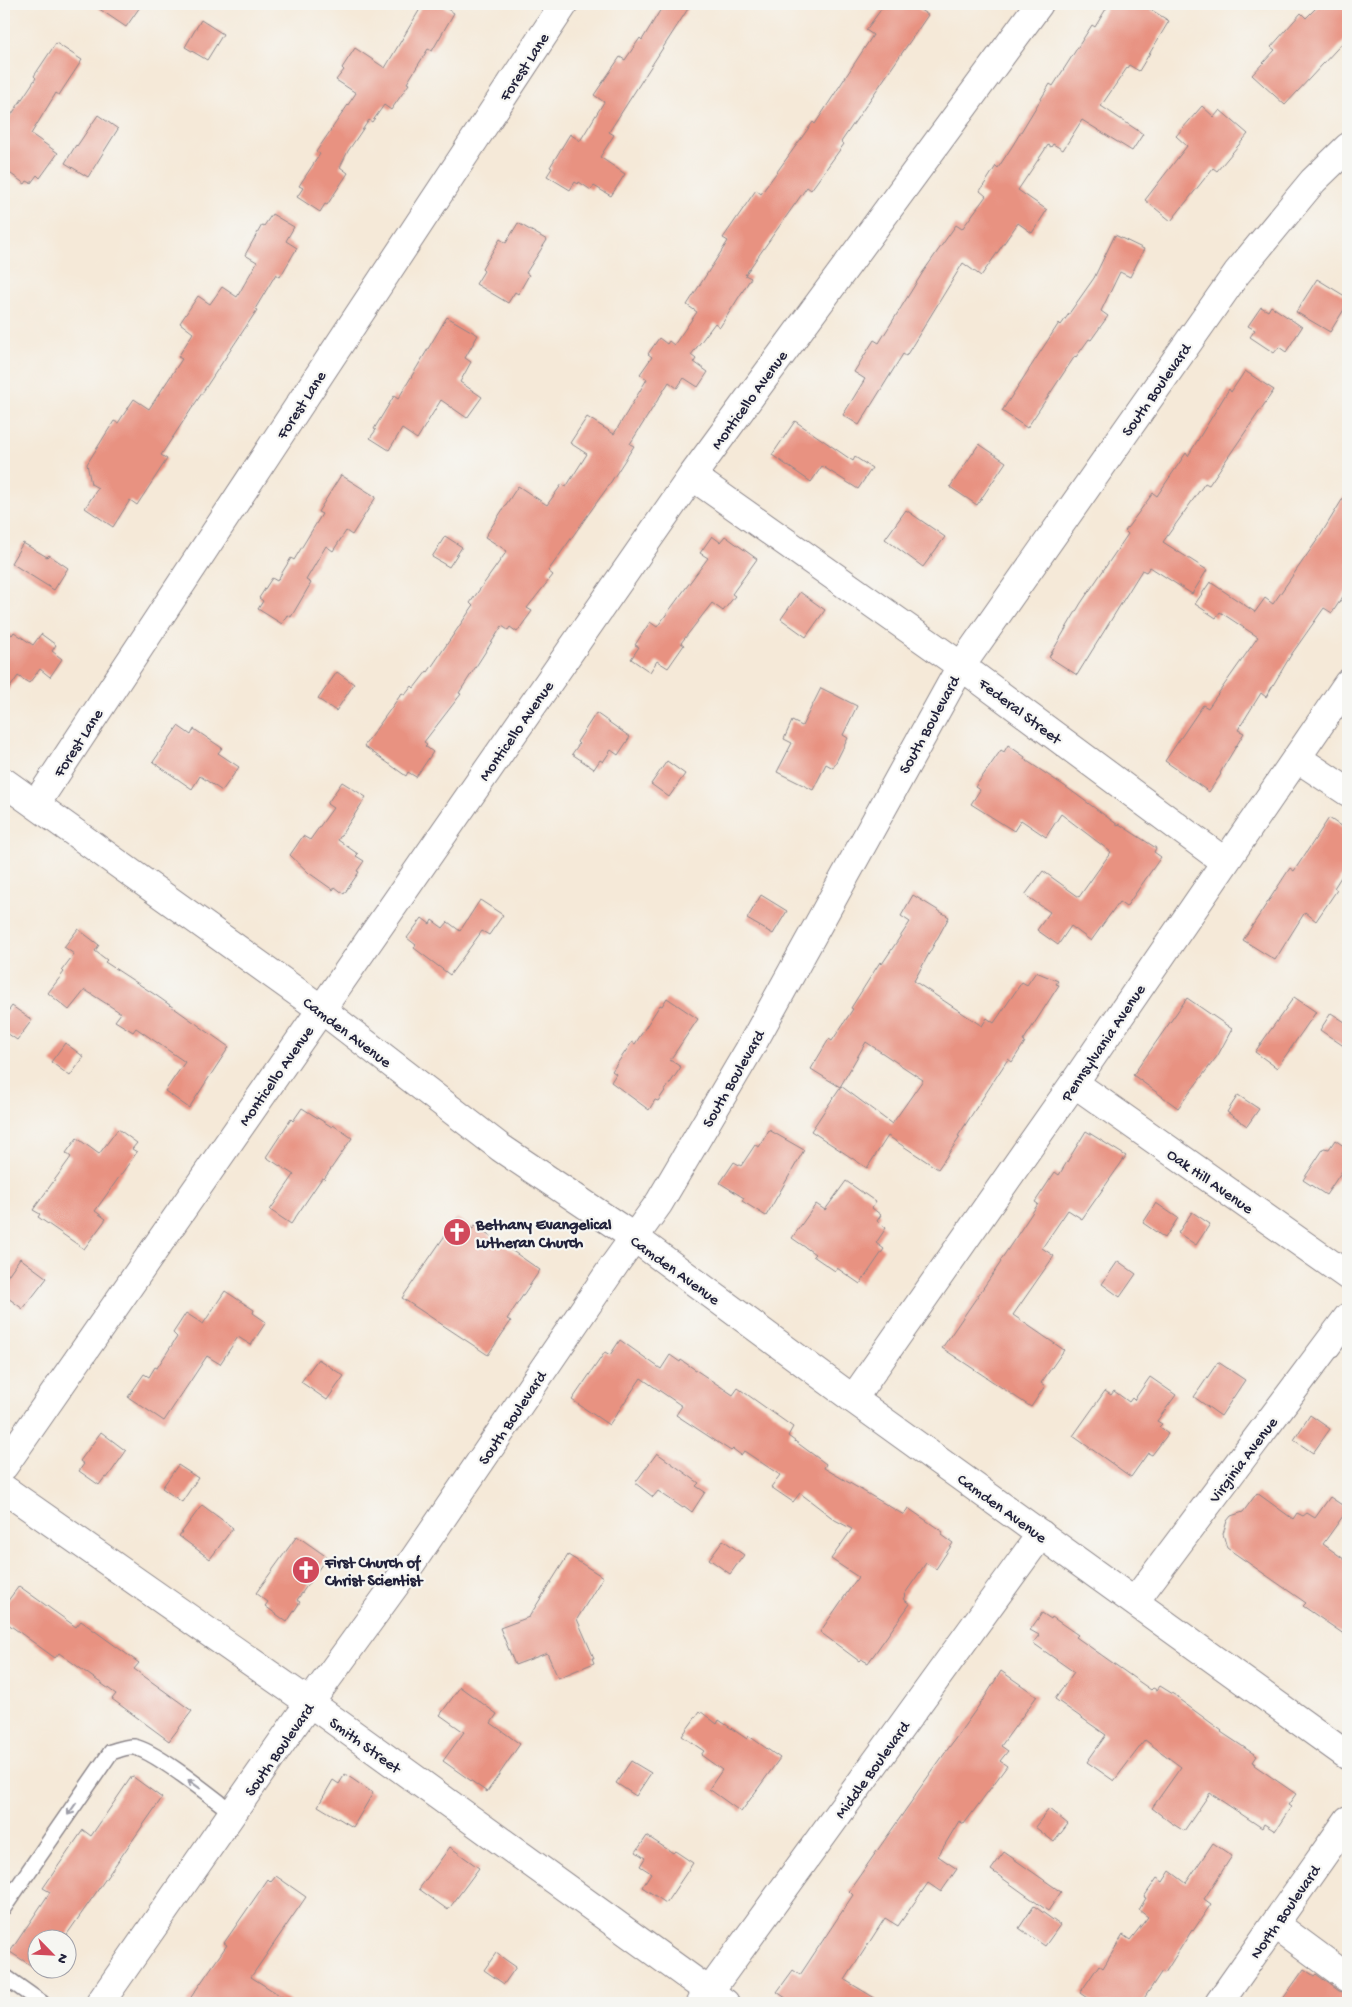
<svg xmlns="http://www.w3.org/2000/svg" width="1352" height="2007" viewBox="0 0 1352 2007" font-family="'Gochi Hand',sans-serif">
  <rect width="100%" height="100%" fill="#f6f6f2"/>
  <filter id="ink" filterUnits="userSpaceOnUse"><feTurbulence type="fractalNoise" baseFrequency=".02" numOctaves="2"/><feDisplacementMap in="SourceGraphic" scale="10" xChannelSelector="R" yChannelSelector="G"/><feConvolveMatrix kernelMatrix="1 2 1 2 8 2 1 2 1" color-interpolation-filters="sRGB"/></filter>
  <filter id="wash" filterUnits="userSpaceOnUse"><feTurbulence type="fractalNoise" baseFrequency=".0096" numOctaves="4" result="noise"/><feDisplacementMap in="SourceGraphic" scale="20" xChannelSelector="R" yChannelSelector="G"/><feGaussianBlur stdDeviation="1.12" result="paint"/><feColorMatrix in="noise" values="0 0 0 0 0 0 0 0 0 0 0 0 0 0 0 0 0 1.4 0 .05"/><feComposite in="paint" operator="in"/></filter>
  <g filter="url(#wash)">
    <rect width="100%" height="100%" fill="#f5e9d8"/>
    <g id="blocks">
      <path fill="#e89281" d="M92 4H142L126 27Z
        M423 4H439L454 13 432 51 428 49 407 83 409 84 391 110 384 105 372 122 369 120 348 151 340 167 348 173 327 205 325 204 320 212 297 197 303 188 299 186 320 154 316 152 356 93 336 80 344 70 342 68 355 48 385 68Z
        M664 4H691L609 132 614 135 600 157 625 174 611 196 594 186 591 190 579 182 578 184 575 182 570 190 547 176 552 168 550 167 570 134 580 141 604 102 594 95 620 57 625 60 640 38 642 40Z
        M885 4H911L928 15 841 142 844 144 811 190 807 187 745 275 751 278 720 327 715 323 691 355 696 359 694 362 708 372 698 387 684 378 677 388 669 382 630 444 634 446 607 488 548 571 553 575 527 608 532 611 517 632 510 627 508 630 502 626 459 693 461 694 424 742 427 744 425 746 433 752 416 777 408 772 406 776 364 746 402 693 405 695 412 686 414 688 427 671 428 672 473 606 470 603 507 551 485 537 518 486 547 505 562 484 566 487 587 454 570 443 587 417 614 434 647 379 640 374 652 357 648 354 659 338 667 344 669 341 674 345 697 312 687 305 728 241 723 238 756 190 761 194 813 122 815 124 873 35 866 30Z
        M1109 4H1142L1169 21 1139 71 1129 65 1101 106 1143 134 1132 151 1082 120 1063 150 1053 144 1051 147 1048 145 1018 190 1047 210 1032 233 1018 223 981 276 963 263 906 356 903 354 859 425 843 415 865 379 854 372 874 340 879 343 923 272 956 225 962 229 986 196 980 191 996 166 998 168 1013 145 1050 84 1053 86 1092 25 1095 27Z
        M1320 4H1340L1348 11V37L1285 105 1252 75 1275 50 1271 47 1301 13 1306 18Z
        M201 20 223 34 207 60 185 47Z
        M56 43 82 60 59 95 56 93 31 134 58 153 40 178 37 175 31 183 27 181 25 184 4 169V126L36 78 34 76Z
        M1202 106 1214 117 1220 110 1248 134 1217 171 1213 168 1171 221 1145 200 1187 146 1176 136Z
        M98 115 118 129 88 177 65 163 76 145 77 146Z
        M272 214 294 227 286 241 297 248 280 277 276 274 255 309 257 310 161 455 167 459 137 505 130 500 113 527 85 508 98 488 91 484 87 464 114 421 118 423 134 399 149 409 182 359 178 357 193 333 180 323 198 296 210 304 222 287 237 297 257 262 245 255 262 225 264 226Z
        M518 223 547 240 526 273 529 275 518 294 515 292 508 303 476 284 484 271 482 269 500 239 506 243Z
        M1115 235 1144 249 1130 277 1120 272 1101 311 1108 316 1091 340 1089 339 1076 357 1075 356 1027 428 1002 411 1059 323 1061 325 1094 278Z
        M1317 279 1348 298V303L1330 332 1296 312Z
        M1271 306 1302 327 1286 352 1279 347 1274 353 1250 337 1255 330 1248 326 1261 307 1268 311Z
        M447 317 478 335 465 358 471 362 460 382 482 397 467 418 441 400 417 439 402 429 389 450 370 438 376 430 374 429 394 396 398 399Z
        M1245 371 1274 390 1209 485 1205 483 1163 542 1207 570 1192 594 1150 567 1146 572 1142 570 1077 675 1049 657 1081 603 1128 534 1125 531 1153 493 1157 496 1186 453 1188 456 1229 389 1231 392Z
        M795 421 853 461 855 457 872 468 858 489 822 466 811 482 772 455Z
        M979 444 1006 462 977 505 950 487Z
        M341 475 376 497 352 535 346 531 333 551 326 546 306 580 311 583 291 617 287 615 282 624 258 609 263 601 259 598 272 578 277 581 291 558 294 560 322 514 318 512Z
        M1348 490V589L1332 613 1324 608 1291 655 1266 697 1261 693 1238 730 1244 733 1220 773 1221 774 1209 792 1165 761 1203 705 1208 708 1258 637 1220 612 1216 618 1195 604 1210 582 1255 612 1265 598 1273 604 1320 536Z
        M906 510 945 537 923 567 885 539Z
        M445 536 462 547 449 567 432 557Z
        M712 536 720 542 725 536 757 559 732 594 735 596 723 611 712 603 681 643 684 645 668 668 657 661 650 672 631 659 639 647 635 645 650 622 657 627 708 558 700 553Z
        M23 543 47 557 49 555 68 568 54 590 11 563Z
        M800 592 825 610 806 637 781 619Z
        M4 629 12 635 14 632 33 645 41 634 56 645 52 651 62 659 50 677 40 669 29 683 18 676 4 696Z
        M337 672 354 684 336 711 318 699Z
        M821 688 857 706 843 735 848 738 833 768 826 764 813 790 777 772 792 743 784 739 792 721 802 726Z
        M596 713 630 737 618 755 611 750 603 762 600 760 594 769 572 754 579 744 577 742Z
        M178 726 191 735 194 729 222 748 218 753 239 767 222 791 200 776 192 789 153 762Z
        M1008 745 1025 757 1024 759 1066 787 1118 825 1119 824 1156 848 1154 852 1161 857 1126 907 1119 902 1091 941 1071 926 1058 945 1037 930 1050 912 1025 895 1043 871 1079 897 1111 852 1061 814 1046 837 1021 820 1014 831 971 804 980 790 975 787 1001 750 1004 752Z
        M667 761 685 774 669 797 651 784Z
        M342 782 366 797 338 840 358 854 356 856 364 861 357 871 359 872 344 894 335 887 333 890 309 873 290 855 303 836 310 840 333 808 327 804Z
        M1329 818 1348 831V866L1334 888 1337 890 1316 921 1305 912 1275 960 1243 940 1290 868 1294 871Z
        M761 895 787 911 773 934 747 919Z
        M913 895 949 917 914 981 982 1026 987 1018 994 1023 1022 982 1027 985 1036 972 1058 981 1056 984 1059 985 1023 1041 1025 1042 1012 1062 1008 1059 958 1136 960 1137 938 1169 888 1136 867 1168 811 1131 841 1086 892 1124 923 1080 866 1042 840 1087 811 1069 829 1039 832 1041 853 1009 851 1008 880 962 882 964 910 922 901 916Z
        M480 900 503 915 489 935 482 931 450 975 414 948 416 945 407 938 422 918 430 924 432 920 443 928 448 922 460 931Z
        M78 929 99 945 95 951 107 960 105 962 157 996 229 1047 189 1108 165 1091 185 1062 136 1028 133 1032 115 1021 121 1013 85 990 69 1010 48 993 64 972 62 970 74 954 64 947Z
        M1294 997 1316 1012 1277 1068 1255 1052Z
        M667 998 698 1019 670 1060 681 1067 658 1101 655 1100 649 1110 611 1082 616 1074 612 1071 632 1042 635 1044 660 1005 662 1006Z
        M1187 998 1232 1029 1218 1055 1178 1108 1133 1075Z
        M12 1006 32 1020 17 1040 4 1031V1017Z
        M1331 1013 1348 1024V1049L1320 1030Z
        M65 1043 84 1057 70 1076 51 1062Z
        M1238 1095 1259 1109 1247 1126 1227 1112Z
        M302 1108 332 1127 333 1125 352 1138 324 1179 322 1178 291 1224 270 1210 294 1175 266 1157 291 1119 293 1121Z
        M118 1129 137 1143 132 1149 137 1152 95 1211 106 1219 84 1249 38 1217 40 1214 33 1210 71 1157 66 1153 77 1138 99 1154Z
        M769 1130 804 1150 766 1216 742 1201 744 1198 720 1183 734 1162 741 1166 755 1145 759 1147Z
        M1086 1131 1126 1156 1082 1219 1068 1210 1042 1248 1054 1256 1013 1315 1064 1350 1041 1383 1045 1386 1031 1407 942 1348 1001 1262 1000 1261 1038 1204 1035 1202 1055 1172 1059 1175Z
        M1335 1140 1348 1149V1162L1326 1195 1303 1180 1324 1148 1329 1149Z
        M846 1181 876 1202 872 1208 881 1215 877 1221 886 1228 876 1243 884 1249 860 1284 837 1268 835 1271 813 1256 815 1254 792 1238 816 1204 825 1210Z
        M1156 1203 1178 1218 1165 1238 1143 1223Z
        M1192 1212 1210 1224 1196 1245 1178 1233Z
        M457 1218 473 1229 475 1225 540 1270 507 1319 511 1321 488 1355 402 1298Z
        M20 1258 47 1278 23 1309 4 1295V1281Z
        M1118 1261 1136 1274 1120 1297 1102 1284Z
        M225 1291 254 1310 253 1313 266 1322 251 1345 238 1337 220 1364 207 1356 164 1421 128 1397 144 1374 149 1377 155 1367 157 1368 177 1337 173 1333 186 1313 203 1324Z
        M620 1340 661 1369 670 1355 680 1362 681 1360 733 1395 738 1388 793 1427 788 1436 826 1464 824 1468 904 1515 908 1508 943 1532 942 1535 953 1543 936 1569 926 1563 904 1595 905 1596 903 1599 910 1604 868 1663 861 1659 859 1661 820 1632 858 1577 831 1559 852 1529 835 1520 800 1493 793 1502 771 1487 780 1475 744 1451 741 1455 733 1449 731 1451 676 1415 682 1406 641 1378 609 1425 572 1400 605 1352 610 1355Z
        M318 1359 344 1376 327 1400 301 1382Z
        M1218 1362 1245 1380 1221 1416 1194 1397Z
        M1150 1377 1176 1395 1157 1421 1162 1424 1159 1427 1168 1434 1152 1455 1148 1453 1131 1477 1073 1436 1105 1391 1111 1395 1114 1391 1129 1402 1132 1398 1134 1400Z
        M1310 1415 1330 1429 1313 1453 1294 1440Z
        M101 1432 126 1451 107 1478 105 1477 99 1485 79 1471 84 1464 80 1461Z
        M657 1453 699 1483 696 1486 705 1492 692 1512 684 1506 683 1508 658 1491 653 1497 635 1483Z
        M178 1465 198 1478 182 1502 162 1488Z
        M1257 1493 1293 1519 1297 1513 1303 1516 1307 1513 1315 1518 1330 1497 1348 1509 1323 1544 1348 1562V1637L1303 1606 1306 1603 1227 1548 1223 1534 1227 1521 1231 1516 1243 1512Z
        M202 1505 233 1528 210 1559 179 1536Z
        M297 1536 327 1557 297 1600 300 1602 287 1622 265 1606 268 1602 256 1593Z
        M723 1540 744 1555 730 1574 709 1559Z
        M568 1555 603 1577 577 1619 594 1658H592L594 1663 558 1678 547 1653 515 1665 500 1628 529 1617Z
        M19 1586 76 1627 81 1621 139 1663 134 1669 192 1711 169 1741 112 1699 116 1694 59 1653 55 1658 4 1621V1606Z
        M1042 1613 1051 1619 1052 1617 1078 1635 1076 1637 1151 1690 1153 1688 1157 1690 1160 1686 1181 1699 1180 1700 1222 1731 1221 1732 1257 1756 1253 1762 1255 1763 1254 1765 1296 1794 1288 1805 1291 1807 1275 1831 1264 1824 1262 1828 1210 1793 1184 1831 1170 1822 1152 1808 1181 1767 1145 1740 1114 1781 1087 1762 1106 1735 1055 1699 1074 1672 1033 1643 1039 1635 1030 1630Z
        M1001 1671 1037 1696 1001 1746 1008 1751 1000 1761 1007 1766 964 1824 959 1821 938 1856 957 1869 941 1892 928 1883 898 1926 885 1918 845 1980 883 2003H793L777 1992 793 1970 800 1975 853 1895 849 1891 916 1795H915L985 1697Z
        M460 1687 497 1714 491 1723 520 1744 487 1792 443 1761 464 1732 440 1715Z
        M700 1711 717 1724 719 1720 747 1739 749 1736 780 1758 741 1812 709 1789 722 1770 701 1755 704 1751 682 1736Z
        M631 1761 651 1773 636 1796 616 1783Z
        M345 1774 373 1793 353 1827 318 1806 333 1780 339 1784Z
        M132 1776 162 1798 63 1940H38V1970H43L41 1972 10 1952 50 1892 43 1888 83 1830 91 1836Z
        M1049 1809 1068 1824 1054 1842 1035 1827Z
        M647 1836 673 1853 675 1851 693 1863 666 1903 642 1887 651 1873 640 1866 645 1858 636 1852Z
        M1213 1843 1232 1856 1204 1899 1211 1904 1193 1931 1192 1930 1165 1973 1162 1971 1141 2003H1094L1080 1993 1099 1965 1103 1968 1123 1935 1130 1940 1148 1917 1139 1910 1146 1898 1144 1897 1157 1878 1163 1882 1170 1871 1186 1883Z
        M450 1847 479 1868 448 1910 419 1889Z
        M1004 1852 1061 1892 1048 1911 991 1870Z
        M276 1876 306 1897 251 1977 292 2003H187L227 1945 224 1943 268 1879 271 1882Z
        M1034 1906 1060 1925 1045 1946 1019 1928Z
        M496 1953 516 1967 504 1984 484 1970Z
        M1304 1969 1314 1976 1316 1974 1339 1991 1348 1993V2003H1280Z"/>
    </g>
  </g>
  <g filter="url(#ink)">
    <use href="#blocks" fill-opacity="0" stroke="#8c868a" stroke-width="1"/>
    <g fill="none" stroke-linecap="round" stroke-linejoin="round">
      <defs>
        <path id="service" d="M4 1907 111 1752C118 1750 127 1746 134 1747 156 1751 212 1797 233 1813
          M4 1976 42 2003"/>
        <path id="minor" d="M692 476 961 666 1225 862
          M1297 758 1348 792
          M36 804 564 4
          M1074 1083 1348 1276
          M853 1399 1074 1083 1348 683
          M4 1466 692 476 1039 4
          M4 1489 310 1703 725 2003
          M1135 1601 1348 1317
          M1275 1924 1348 1978
          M100 2003 298 1719 412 1562 615 1264 659 1203 749 1050 961 666 1237 273 1313 181 1348 147
          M701 2003 1041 1534
          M1219 2003 1348 1820"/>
        <path id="tertiary" d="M4 782 321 1009 501 1148 635 1238 853 1399 1348 1756"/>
      </defs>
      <use href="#service" stroke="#8c868a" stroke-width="18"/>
      <use href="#minor" stroke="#8c868a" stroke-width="30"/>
      <use href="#tertiary" stroke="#8c868a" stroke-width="30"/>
      <use href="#service" stroke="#fff" stroke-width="15"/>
      <use href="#minor" stroke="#fff" stroke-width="28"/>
      <use href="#tertiary" stroke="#fff" stroke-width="28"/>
    </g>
    <defs><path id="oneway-shaft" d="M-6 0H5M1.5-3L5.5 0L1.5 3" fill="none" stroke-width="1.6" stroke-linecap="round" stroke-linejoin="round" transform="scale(1.25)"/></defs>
    <g stroke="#9c9ca7">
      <use href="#oneway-shaft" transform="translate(194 1784) rotate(-144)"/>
      <use href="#oneway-shaft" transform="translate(72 1809) rotate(125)"/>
    </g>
  </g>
  <defs>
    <symbol id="church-disc" viewBox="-11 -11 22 22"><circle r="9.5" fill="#d1495b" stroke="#f6f6f2"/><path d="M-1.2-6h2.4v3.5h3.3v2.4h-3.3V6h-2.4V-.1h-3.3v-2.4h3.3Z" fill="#fff"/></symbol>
  </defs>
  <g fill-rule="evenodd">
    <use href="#church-disc" x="441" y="1216" width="32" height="32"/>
    <use href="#church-disc" x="290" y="1554" width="32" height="32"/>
  </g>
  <g text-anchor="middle" stroke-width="4.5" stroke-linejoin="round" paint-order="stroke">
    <g font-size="16" fill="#22223b" stroke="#f6f6f2">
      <text transform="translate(523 66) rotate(-57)" y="6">Forest Lane</text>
      <text transform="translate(1155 389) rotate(-55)" y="6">South Boulevard</text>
      <text transform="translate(748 399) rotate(-54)" y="6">Monticello Avenue</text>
      <text transform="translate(300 404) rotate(-57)" y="6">Forest Lane</text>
      <text transform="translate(1021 710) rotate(37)" y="6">Federal Street</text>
      <text transform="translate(928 724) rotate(-61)" y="6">South Boulevard</text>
      <text transform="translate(515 730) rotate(-55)" y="6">Monticello Avenue</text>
      <text transform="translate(77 742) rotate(-57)" y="6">Forest Lane</text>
      <text transform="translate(348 1031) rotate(37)" y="6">Camden Avenue</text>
      <text transform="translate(1102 1042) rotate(-56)" y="6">Pennsylvania Avenue</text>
      <text transform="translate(275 1075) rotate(-55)" y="6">Monticello Avenue</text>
      <text transform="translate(732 1078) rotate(-60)" y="6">South Boulevard</text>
      <text transform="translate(1211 1180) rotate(35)" y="6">Oak Hill Avenue</text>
      <text transform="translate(676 1269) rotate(36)" y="6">Camden Avenue</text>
      <text transform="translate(511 1417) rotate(-56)" y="6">South Boulevard</text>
      <text transform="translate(1242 1459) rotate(-53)" y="6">Virginia Avenue</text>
      <text transform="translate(1003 1507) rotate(36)" y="6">Camden Avenue</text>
      <text transform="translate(366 1744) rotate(36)" y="6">Smith Street</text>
      <text transform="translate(278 1749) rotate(-55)" y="6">South Boulevard</text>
      <text transform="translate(871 1769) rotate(-54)" y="6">Middle Boulevard</text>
      <text transform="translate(1284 1911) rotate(-55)" y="6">North Boulevard</text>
    </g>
    <g font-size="16" font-weight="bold" fill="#22223b" stroke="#f6f6f2" text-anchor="start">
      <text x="476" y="1229">Bethany Evangelical<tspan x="476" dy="18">Lutheran Church</tspan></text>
      <text x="325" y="1567">First Church of<tspan x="325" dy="18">Christ Scientist</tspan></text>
    </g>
  </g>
  <rect width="1352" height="2007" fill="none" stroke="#f6f6f2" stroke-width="20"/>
  <g transform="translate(52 1954) rotate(114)"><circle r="24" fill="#f6f6f2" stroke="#a1a1a9"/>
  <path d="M0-4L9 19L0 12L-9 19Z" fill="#d1495b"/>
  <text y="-8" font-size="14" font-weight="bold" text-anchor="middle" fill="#22223b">N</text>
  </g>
</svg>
